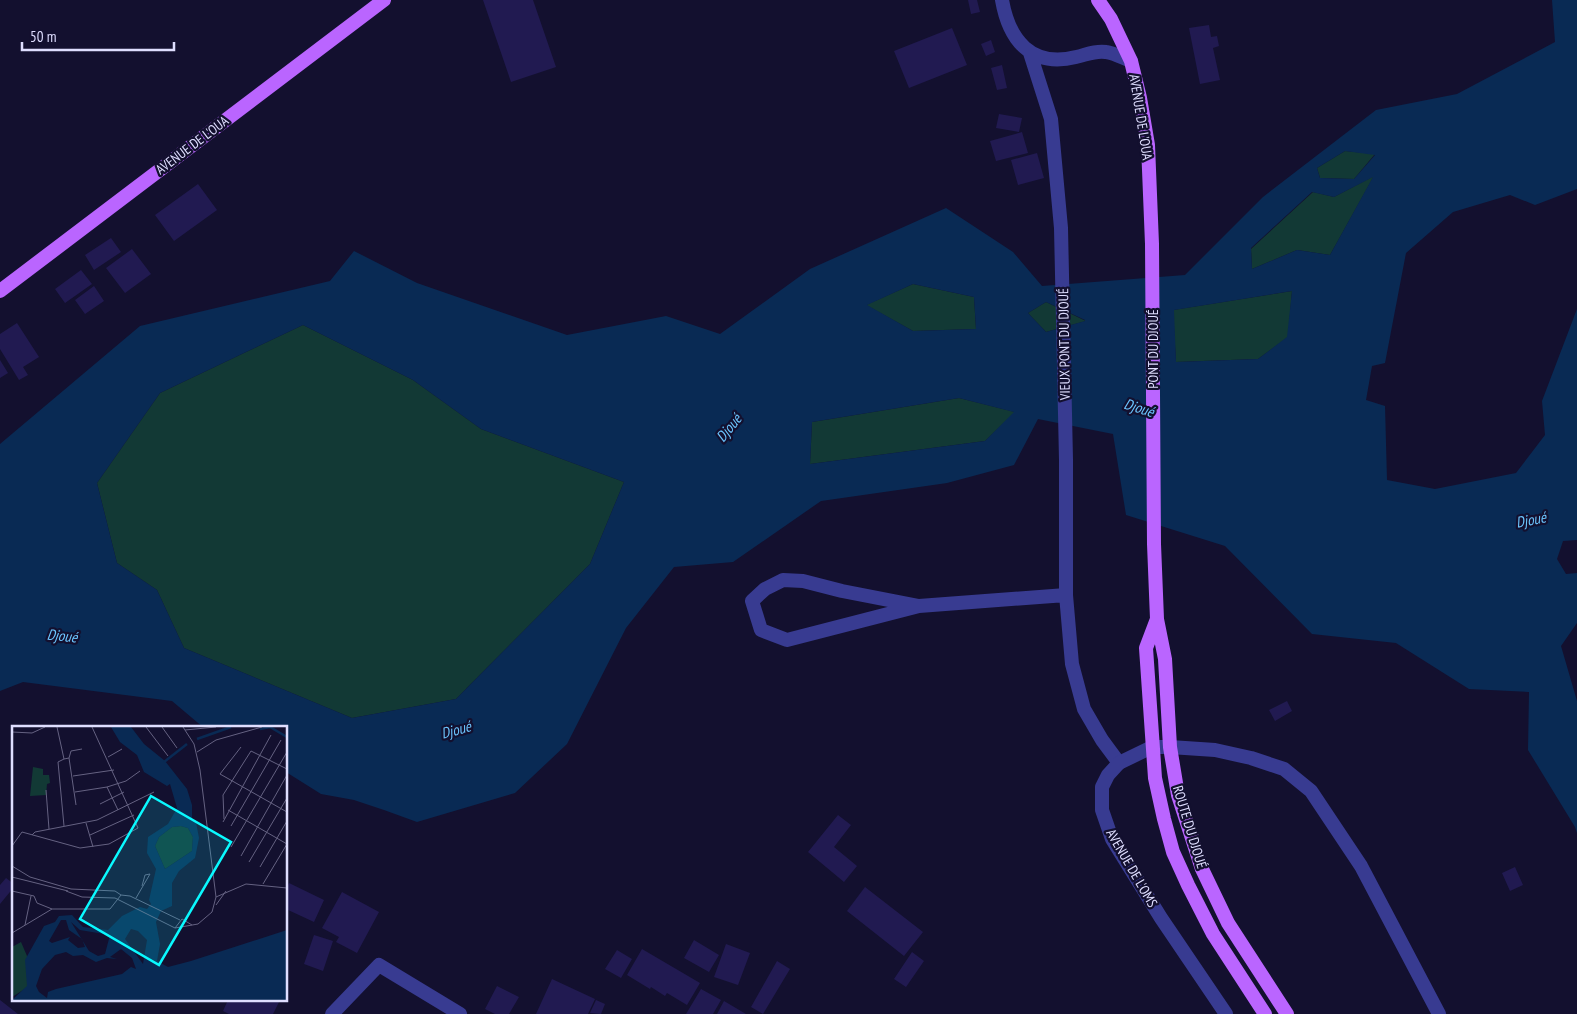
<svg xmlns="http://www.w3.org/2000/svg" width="1577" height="1014" viewBox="0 0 1577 1014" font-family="'PT Sans Narrow',sans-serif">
  <rect width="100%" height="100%" fill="#13102f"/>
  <path fill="#123935" d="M1345 151 1375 154 1354 179 1320 178 1317 168Z
    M1374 176 1330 255 1297 250 1252 269 1251 249 1313 192 1334 197Z
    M913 284 974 297 976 329 913 331 866 305Z
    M1292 291 1288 337 1258 359 1176 362 1173 310Z
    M1046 302 1086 321 1046 332 1028 313Z
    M303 325 413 380 481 429 624 482 590 564 456 699 352 718 184 648 157 590 117 563 97 483 160 393Z
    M959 398 1015 412 985 441 810 464 812 422Z"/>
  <path fill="#092a54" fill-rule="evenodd" d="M1552 0H1577V189L1535 205 1510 195 1453 212 1406 253 1385 363 1372 366 1366 400 1385 406 1387 480 1435 489 1516 473 1545 435 1542 401 1577 309V540L1563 541 1557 559 1566 574 1577 573V623L1561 646 1577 701V833L1575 827 1528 750 1529 692 1469 689 1396 643 1312 634 1225 546 1126 515 1113 434 1038 419 1014 465 947 483 821 501 733 562 674 567 626 628 567 744 515 793 417 822 384 810 354 800 321 794 286 772V728H204L172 701 23 682 0 691V444L140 326 330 281 354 251 417 283 567 335 666 316 720 334 810 269 946 208 1013 252 1042 286 1185 275 1263 197 1376 110 1457 94 1555 42ZM1345 151 1375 155 1354 179 1320 178 1317 168ZM1373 177 1330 255 1297 250 1252 269 1251 248 1312 192 1334 197ZM913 284 974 297 976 329 913 331 867 305ZM1292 291 1287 337 1258 359 1176 362 1174 310ZM1046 302 1085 320V321L1046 332 1028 313ZM303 325 413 380 481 429 624 482 590 564 456 699 352 718 184 648 157 590 117 563 97 483 160 393ZM959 398 1014 412 985 441 810 464 812 422Z"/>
  <path fill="#211a51" d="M483 0H533L556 67 511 82Z
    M968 0H977L980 12 971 14Z
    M1209 25 1211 37 1217 36 1219 46 1213 48 1220 80 1200 84 1189 28Z
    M952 28 967 65 909 88 894 51Z
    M991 40 995 52 986 56 981 44Z
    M1002 65 1007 88 997 90 991 68Z
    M999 114 1022 118 1019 132 996 128Z
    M1022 132 1028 153 996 161 990 141Z
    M1037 153 1044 178 1018 185 1011 160Z
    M198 184 217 210 174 241 155 215Z
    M111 238 121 252 94 270 85 255Z
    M132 249 151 274 125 293 106 268Z
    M81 270 92 284 65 303 55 289Z
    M94 286 104 301 85 314 75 300Z
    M17 323 39 357 23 367 28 375 19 380 0 349V334Z
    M0 360 8 373 0 378Z
    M1287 701 1292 711 1275 721 1269 710Z
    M838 815 851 825 834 847 857 866 844 882 808 852Z
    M1515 867 1523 885 1510 891 1502 873Z
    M6 878 14 884V887L0 904V885Z
    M289 883 324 900 314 922 286 909V890Z
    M865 887 923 932 904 956 847 911Z
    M342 892 379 912 357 953 336 942 339 937 322 928Z
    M314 935 333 941 323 971 304 964Z
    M694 940 719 955 709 972 684 958Z
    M726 944 750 953 738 985 714 977Z
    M642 949 700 983 687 1005 667 993 665 996 651 987 650 989 627 975Z
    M617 950 632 959 621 978 605 969Z
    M912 952 924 961 906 987 894 979Z
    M777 961 790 969 763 1014 751 1007Z
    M552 979 595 999 588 1014H536Z
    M497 986 519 997 509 1014H495L485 1009Z
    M701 989 721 1000 713 1014H686Z
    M0 1000 18 1014H0Z
    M228 1000H280L273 1014H229L223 1011Z
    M596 1000 605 1004 601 1014 590 1013Z
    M724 1001 746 1014H717Z"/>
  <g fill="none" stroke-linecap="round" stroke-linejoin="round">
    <path stroke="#383b91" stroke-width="14" d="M1002 0C1009 40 1031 68 1076 57 1086 55 1095 50 1106 52 1114 53 1123 58 1131 61
      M1030 53 1051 119 1061 228 1066 460V595L1072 664 1084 709 1102 740 1119 763
      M919 606 787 640 761 630 752 601 765 589 783 580 803 581 842 591 919 606 1066 595
      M1170 747 1215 750 1251 758 1284 769 1311 791 1361 866 1439 1014
      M332 1014 379 965 460 1014"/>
    <path stroke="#383b91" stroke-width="14" d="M1170 747H1152L1119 763 1108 775 1102 787V810L1112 839 1161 918 1226 1014"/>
    <path stroke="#ba65ff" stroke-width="14" d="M1098 0 1111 19 1131 61 1140 98 1148 145 1152 244 1154 544 1157 619 1165 659 1170 747 1178 795 1202 869 1228 923 1287 1014
      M0 291 384 0
      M1157 619 1146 648 1155 778 1164 819 1173 852 1188 885 1213 934 1265 1014"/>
  </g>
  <g text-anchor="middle" stroke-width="4.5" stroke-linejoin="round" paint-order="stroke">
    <g font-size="14" fill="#dfdeff" stroke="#13102f">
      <text transform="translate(1141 117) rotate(81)" y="5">AVENUE DE L'OUA</text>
      <text transform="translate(192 145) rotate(-37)" y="5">AVENUE DE L'OUA</text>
      <text transform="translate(1064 344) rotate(-91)" y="5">VIEUX PONT DU DJOUÉ</text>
      <text transform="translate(1153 349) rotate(-90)" y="5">PONT DU DJOUÉ</text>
      <text transform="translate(1190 827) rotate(73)" y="5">ROUTE DU DJOUÉ</text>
      <text transform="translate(1132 868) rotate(60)" y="5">AVENUE DE L'OMS</text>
    </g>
    <g font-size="15" font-style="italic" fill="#6cc6ff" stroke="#13102f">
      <text transform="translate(1139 408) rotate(17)" y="5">Djoué</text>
      <text transform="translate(729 428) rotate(-51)" y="5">Djoué</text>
      <text transform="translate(1531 520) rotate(-11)" y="5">Djoué</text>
      <text transform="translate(62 636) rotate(6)" y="5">Djoué</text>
      <text transform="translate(456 730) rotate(-15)" y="5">Djoué</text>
    </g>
  </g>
  <g transform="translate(12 726)">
    <rect width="275" height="275" fill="#13102f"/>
    <path d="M21 41 31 43V49H37L38 57 35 58 34 69 18 70ZM169 100 176 102 181 111 180 125 153 143 143 120 147 111 160 101ZM9 216 15 230 16 261 0 271V221Z" fill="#123935"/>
    <path d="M99 1H119L132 18 153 35 175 63 180 79V93L184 96 187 112 183 132 167 145 160 157V180L149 185 144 196 148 218 145 235 156 241 179 235 275 204V274H0L15 260 13 234 32 200 43 196 47 190 60 189 71 201 96 204 110 190 128 181 135 183 139 178 137 174 144 143 135 127 136 111 156 98 165 82 158 58 155 60 132 46 125 29 108 16ZM169 100 176 102 181 111 180 125 153 143 143 120 147 111 160 101ZM49 194H54L57 204 70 213 73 221 66 222 56 214 58 211 40 217 37 215ZM59 196 68 204 98 209 93 228 86 230 77 225ZM119 203 126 205 135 214 131 238 113 213ZM109 223 120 232 124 243 119 241 110 248 44 263 36 266 35 272 27 266 24 260 30 243 43 229 54 226 61 230 71 229 84 236 95 232 105 233 98 231Z" fill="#092a54" fill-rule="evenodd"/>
    <path fill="none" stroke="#092a54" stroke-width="2.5" d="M248 3 258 1 275 11M185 13 219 1M152 36 175 18"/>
    <path fill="none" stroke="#656282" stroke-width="1" d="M45 1 52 33 57 32 64 79M134 1 156 30M150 1 165 22M173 4 204 1M0 6 20 7 33 1M229 21 208 48 275 86M185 26 204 14 250 1M96 31 110 23M57 32 59 25 70 23M52 33 46 36 52 100M61 50 102 44M95 61 106 84M34 64 37 103M63 66 95 61 114 55 128 45M88 78 112 66M216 84 275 118M212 93 211 69 239 25 275 43M211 96 259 9M74 97 81 121M219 100 269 14M20 109 23 106 85 94 142 66M78 109 122 89M0 120 10 106 68 122 97 118 126 102 80 1M219 121 275 26M229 130 275 49M237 136 275 72M0 140 18 151 59 163 103 165 109 169 98 183H40L0 207M248 141 275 95M0 151 56 165M251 158 275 118M0 165 22 170 25 177 40 183M54 165 70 171 103 172 163 202 186 198 200 186 204 171 188 44 182 18 171 1M109 169 118 170 168 194M204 171 234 158 275 162M124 172 138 148 133 149 130 160M204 179 214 165M13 199 19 170M163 202 170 193 180 199"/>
    <path fill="#0af9ff" fill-opacity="0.15" stroke="#0af9ff" stroke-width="2.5" d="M139 70 219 116 147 239 68 193Z"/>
    <rect width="275" height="275" fill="none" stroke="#dfdeff" stroke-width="2.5"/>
  </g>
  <path d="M22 42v8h152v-8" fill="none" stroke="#dfdeff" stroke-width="2.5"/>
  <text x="30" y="42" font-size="15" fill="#dfdeff" stroke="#13102f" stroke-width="4" paint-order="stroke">50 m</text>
</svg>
